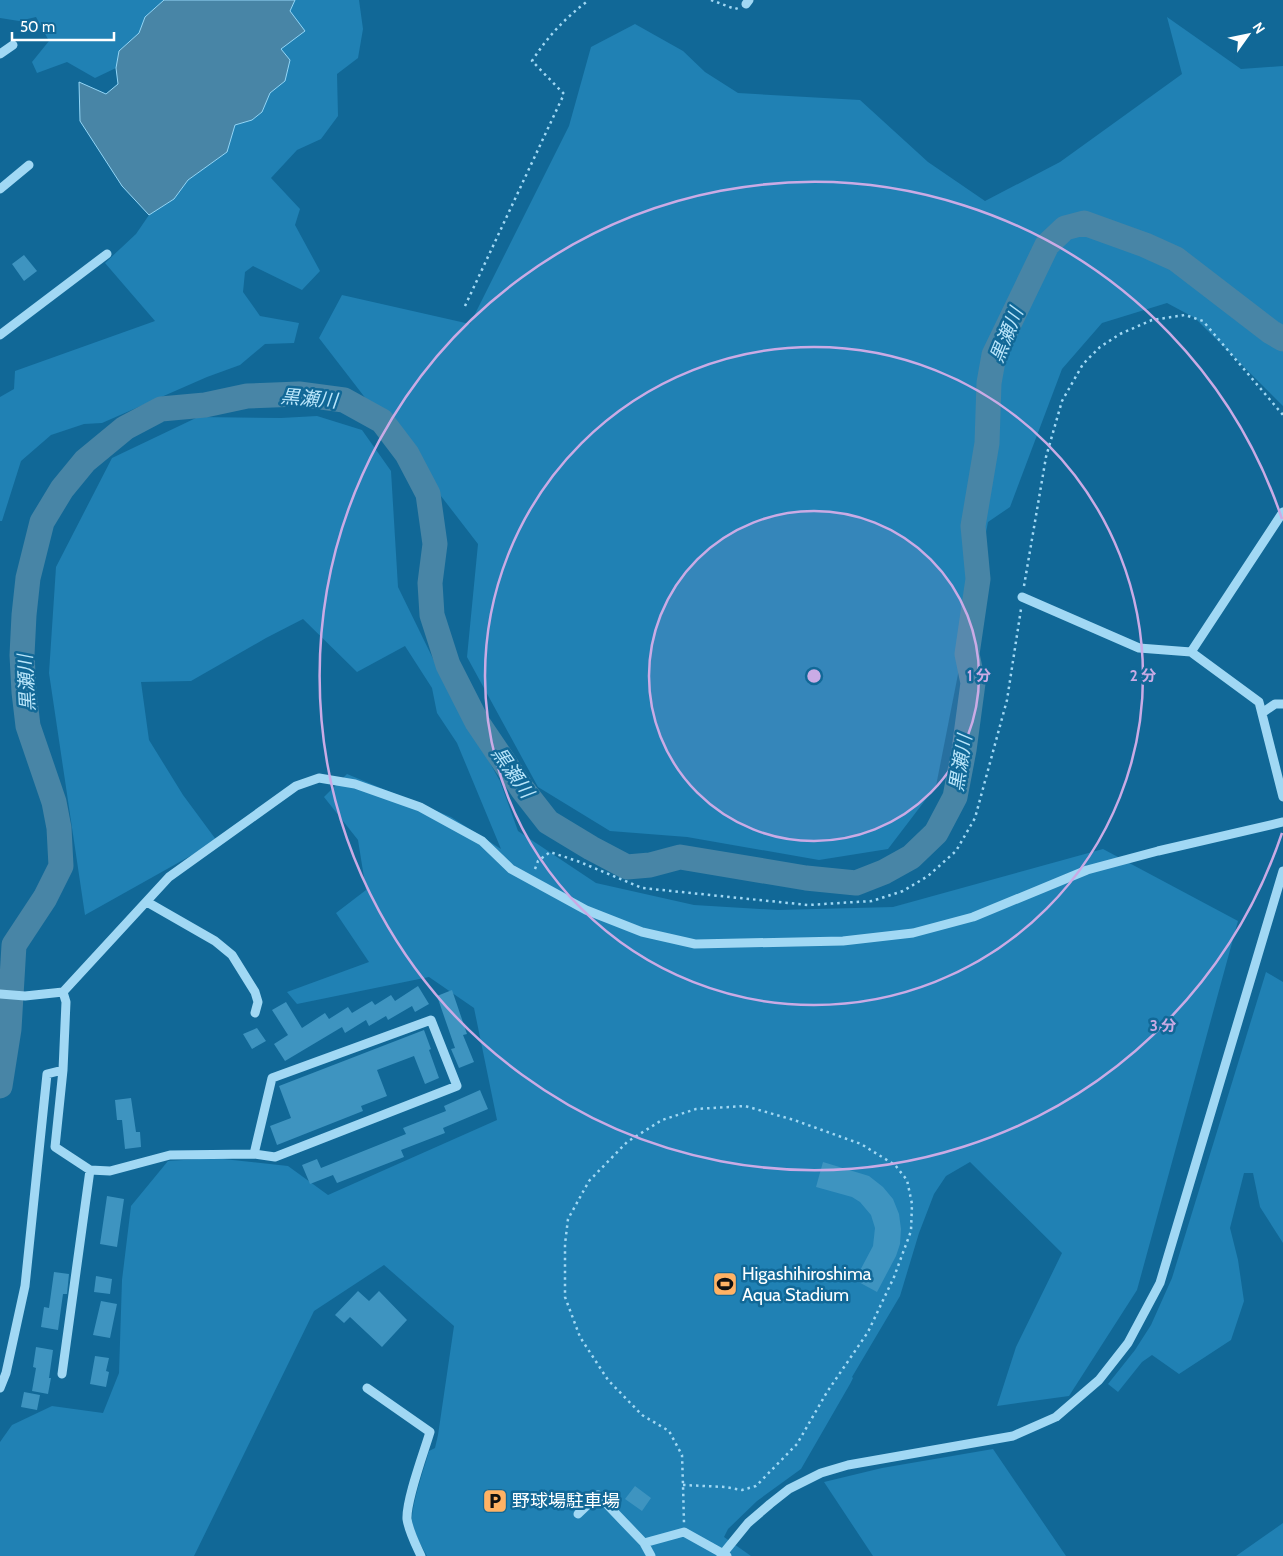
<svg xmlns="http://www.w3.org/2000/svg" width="1283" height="1556" viewBox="0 0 1283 1556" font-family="Cabin,'Noto Sans JP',sans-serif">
  <rect width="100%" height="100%" fill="#116897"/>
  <path fill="#2081b4" d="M0 0H164L145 17 139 33 119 51 116 68 95 78 67 62 37 73 32 62 49 41 36 17 19 21 0 18Z
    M295 0H359L363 29 358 58 337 74 338 116 321 139 297 150 271 178 300 209 295 225 320 271 302 290 253 266 245 272 243 292 260 316 299 323 294 343 265 344 240 365 207 377 102 423 84 424 51 435 21 461 2 521H0V397L14 389 15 371 155 321 105 263 136 234 149 215 174 199 188 180 227 152 235 125 252 120 262 112 270 93 285 81 281 49 290 11Z
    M1167 17 1241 69 1283 66V406L1195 318 1167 303 1102 323 1062 369 1010 507 988 522 936 786 888 849 819 860 687 837 610 831 538 787 467 657 478 544 319 338 342 295 470 324 569 126 591 47 635 24 683 51 705 72 738 93 860 100 928 162 985 201 1060 162 1182 74Z
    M317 416 362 430 391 471 398 587 441 675 500 781 518 831 596 883 694 905 778 910 893 907 1103 849 1238 921 1137 1290 1069 1396 997 1406 1016 1347 1062 1253 970 1162 946 1176 934 1194 919 1233 900 1296 852 1377 853 1378 850 1384 801 1469 757 1501 728 1529 724 1537 751 1556H427C421 1545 413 1532 412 1520 412 1502 424 1469 429 1451L435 1448 438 1435 454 1326 384 1265 314 1311 194 1556H0V1442L12 1425 52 1406 103 1413 119 1373 122 1280 131 1206 168 1161 214 1158 288 1166 328 1195 497 1120 474 1008 429 977 297 1004 287 992 369 962 336 913 366 890 358 840 324 797 347 774 451 817 501 849 457 743 437 713 432 688 405 646 357 672 303 619 266 638 191 681 141 682 149 740 183 795 217 841 85 915 49 673 56 567 112 458 198 417 281 418Z
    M1266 972 1283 982V1243L1260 1207 1253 1173H1244L1230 1228 1238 1260 1244 1301 1231 1340 1179 1374 1152 1355 1142 1362 1118 1392 1108 1384 1135 1350 1151 1325 1172 1278Z
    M993 1449 1066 1556H873L824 1482 882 1468Z
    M1283 1523V1556H1236Z"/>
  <path fill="#4885a6" stroke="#93d6f7" d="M164 0H295L290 11 305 31 281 49 290 60 285 81 270 93 262 112 252 120 235 125 227 152 188 180 174 199 149 215 122 186 80 121 79 82 106 94 118 84 116 68 119 51 139 33 145 17Z"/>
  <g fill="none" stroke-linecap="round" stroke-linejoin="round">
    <path stroke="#4885a6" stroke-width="25" d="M0 1086 9 1029 14 945 45 898 61 866 59 828 54 802 28 726 24 692 22 655 24 615 28 578 42 522 62 489 85 461 125 428 161 409 205 405 247 396 299 394 344 400 382 421 407 454 428 494 435 544 430 583 432 615 448 665 477 722 523 790 548 822 591 848 627 867 650 865 680 857 806 878 856 883 884 872 911 857 936 833 955 797 964 750 973 683 967 654 978 579 973 526 987 443 989 383 994 355 1047 245 1065 228 1084 223 1145 245 1176 259 1271 332 1283 339"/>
  </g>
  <path fill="#3e94c0" d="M24 255 37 271 24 281 12 264Z
    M418 986 429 1004 415 1012 412 1006 388 1020 386 1016 369 1026 366 1020 345 1033 342 1027 285 1061 274 1044 288 1035 272 1010 286 1002 302 1028 325 1013 329 1019 348 1007 352 1013 372 1001 375 1005 391 995 395 1001Z
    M452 990 467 1034 463 1035 474 1062 459 1068 451 1049 455 1048 437 996Z
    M257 1028 266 1041 252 1049 243 1034Z
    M424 1030 431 1049 429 1050 439 1078 425 1084 414 1056 377 1070 387 1096 361 1106 363 1111 277 1145 270 1126 291 1118 279 1086Z
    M480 1090 488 1109 443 1128 445 1133 401 1150 404 1157 337 1183 333 1175 310 1184 302 1165 317 1159 321 1168 406 1134 403 1128 446 1111 444 1106Z
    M131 1098 136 1132H140L141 1147 125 1149 122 1120H117L115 1100Z
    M823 1162 869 1176 883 1187 893 1199 899 1214 901 1229 900 1244 896 1256 877 1292 855 1280 873 1246 875 1228 871 1215 860 1202 852 1197 816 1187Z
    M107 1196 124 1199 117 1247 100 1244Z
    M54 1272 69 1274 67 1294H63L58 1330 41 1327 44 1307 49 1308Z
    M96 1276 112 1279 110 1294 94 1292Z
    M358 1291 369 1301 379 1291 407 1320 382 1347 350 1317 344 1323 335 1315Z
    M101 1301 117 1304 110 1338 93 1335Z
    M36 1347 53 1350 49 1378H51L48 1394 32 1391 36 1368 33 1367Z
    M95 1356 109 1358 106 1371 109 1372 106 1387 90 1384Z
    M24 1392 40 1395 37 1410 21 1407Z
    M635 1486 651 1498 642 1511 625 1499Z"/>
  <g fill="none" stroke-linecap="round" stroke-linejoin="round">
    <path stroke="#a1d8f4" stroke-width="2.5" stroke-dasharray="2.5 4" stroke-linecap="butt" d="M711 0 735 9 738 8
      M465 306 564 94 532 61C548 36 565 18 589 0
      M1024 586 1046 457 1062 401 1083 364 1100 347 1120 334 1152 320 1185 315 1203 321 1283 415
      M535 869 538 861 550 852 580 862 642 888 808 905 872 901 903 891 928 876 956 851 975 818 1007 700 1021 609
      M683 1485 725 1487 742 1490 756 1486 797 1444 827 1392 868 1332 894 1277 911 1231 912 1204 907 1180 895 1165 861 1144 794 1120 745 1106 696 1109 662 1120 627 1142 589 1181 568 1219 565 1244V1297L580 1337 608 1380 642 1415 669 1431 682 1455 683 1485 684 1523"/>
    <path stroke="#a1d8f4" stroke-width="9" d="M746 4 749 0
      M0 54 13 45
      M0 189 29 165
      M0 335 107 254
      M1022 597 1139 648 1191 652 1259 702 1283 797
      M1191 652 1283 512
      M1262 713 1275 704H1283
      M147 902 215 941 232 955 255 992 258 1002 255 1013
      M63 992 66 1002 63 1070 55 1147 90 1170 110 1171 170 1155 254 1154
      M0 994 25 996 63 992 169 877 296 786 319 778 355 784 420 807 482 841 511 869 586 910 642 932 695 944 843 941 913 933 973 917 1087 870 1158 851 1283 822
      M431 1020 457 1086 275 1157 254 1154 272 1078Z
      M62 1374 90 1170
      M0 1388 6 1373 25 1286 47 1074 63 1070
      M367 1388 430 1432C424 1452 406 1500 407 1519 409 1532 416 1545 421 1556
      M578 1514 598 1495 644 1543 684 1532 727 1556
      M644 1543 651 1556
      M721 1556 748 1523 770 1504 789 1489 821 1473 848 1465 1013 1436 1056 1417 1099 1380 1128 1343 1160 1283 1283 871"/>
  </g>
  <circle cx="814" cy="676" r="165" fill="#caabe5" fill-opacity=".12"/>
  <g fill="none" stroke="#caabe5" stroke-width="2.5">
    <circle cx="814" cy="676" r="165"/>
    <circle cx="814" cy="676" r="329"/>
    <path d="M1282 833A494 494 0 1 1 1282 519"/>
  </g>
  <defs>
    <symbol id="stadium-square" viewBox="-11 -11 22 22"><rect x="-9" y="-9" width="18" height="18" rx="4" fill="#ffb264" stroke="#116897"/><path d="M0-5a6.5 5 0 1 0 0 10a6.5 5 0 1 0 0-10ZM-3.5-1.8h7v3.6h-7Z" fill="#111"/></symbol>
    <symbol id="parking-square" viewBox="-11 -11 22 22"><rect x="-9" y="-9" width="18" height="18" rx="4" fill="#ffb264" stroke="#116897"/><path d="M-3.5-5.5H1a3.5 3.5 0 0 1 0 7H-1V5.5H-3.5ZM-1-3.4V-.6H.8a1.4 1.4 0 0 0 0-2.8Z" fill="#111"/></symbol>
  </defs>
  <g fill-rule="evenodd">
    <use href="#stadium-square" x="711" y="1270" width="28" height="28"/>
    <use href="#parking-square" x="481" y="1487" width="28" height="28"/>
  </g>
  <g text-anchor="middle" stroke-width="5" stroke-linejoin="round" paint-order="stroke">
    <g font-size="18" fill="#fff" stroke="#116897" text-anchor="start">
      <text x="742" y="1280">Higashihiroshima<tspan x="742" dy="21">Aqua Stadium</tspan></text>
      <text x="512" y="1507">野球場駐車場</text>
    </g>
    <g font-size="19" font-style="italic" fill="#bae6fb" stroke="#116897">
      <text transform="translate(1006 335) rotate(-68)" y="7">黒瀬川</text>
      <text transform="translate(309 398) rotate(5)" y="7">黒瀬川</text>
      <text transform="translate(26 683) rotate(-93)" y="7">黒瀬川</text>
      <text transform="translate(960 763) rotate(-81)" y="7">黒瀬川</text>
      <text transform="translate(513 772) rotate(55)" y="7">黒瀬川</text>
    </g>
  </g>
  <circle cx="814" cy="676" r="8" fill="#caabe5" stroke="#116897" stroke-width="2.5"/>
  <g font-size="15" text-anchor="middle" font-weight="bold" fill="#caabe5" stroke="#116897" stroke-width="5" stroke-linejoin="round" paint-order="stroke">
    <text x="979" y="681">1 分</text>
    <text x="1143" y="681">2 分</text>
    <text x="1163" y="1031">3 分</text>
  </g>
  <g transform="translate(1248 35) rotate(57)" stroke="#116897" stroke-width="4" paint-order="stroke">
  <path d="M0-4L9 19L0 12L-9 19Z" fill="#ffffff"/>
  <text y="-8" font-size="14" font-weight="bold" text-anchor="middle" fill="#ffffff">N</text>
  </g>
  <path d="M12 32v8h102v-8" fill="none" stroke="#ffffff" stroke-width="2.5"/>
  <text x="20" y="32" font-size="15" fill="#ffffff" stroke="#116897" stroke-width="4" paint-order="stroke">50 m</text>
</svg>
